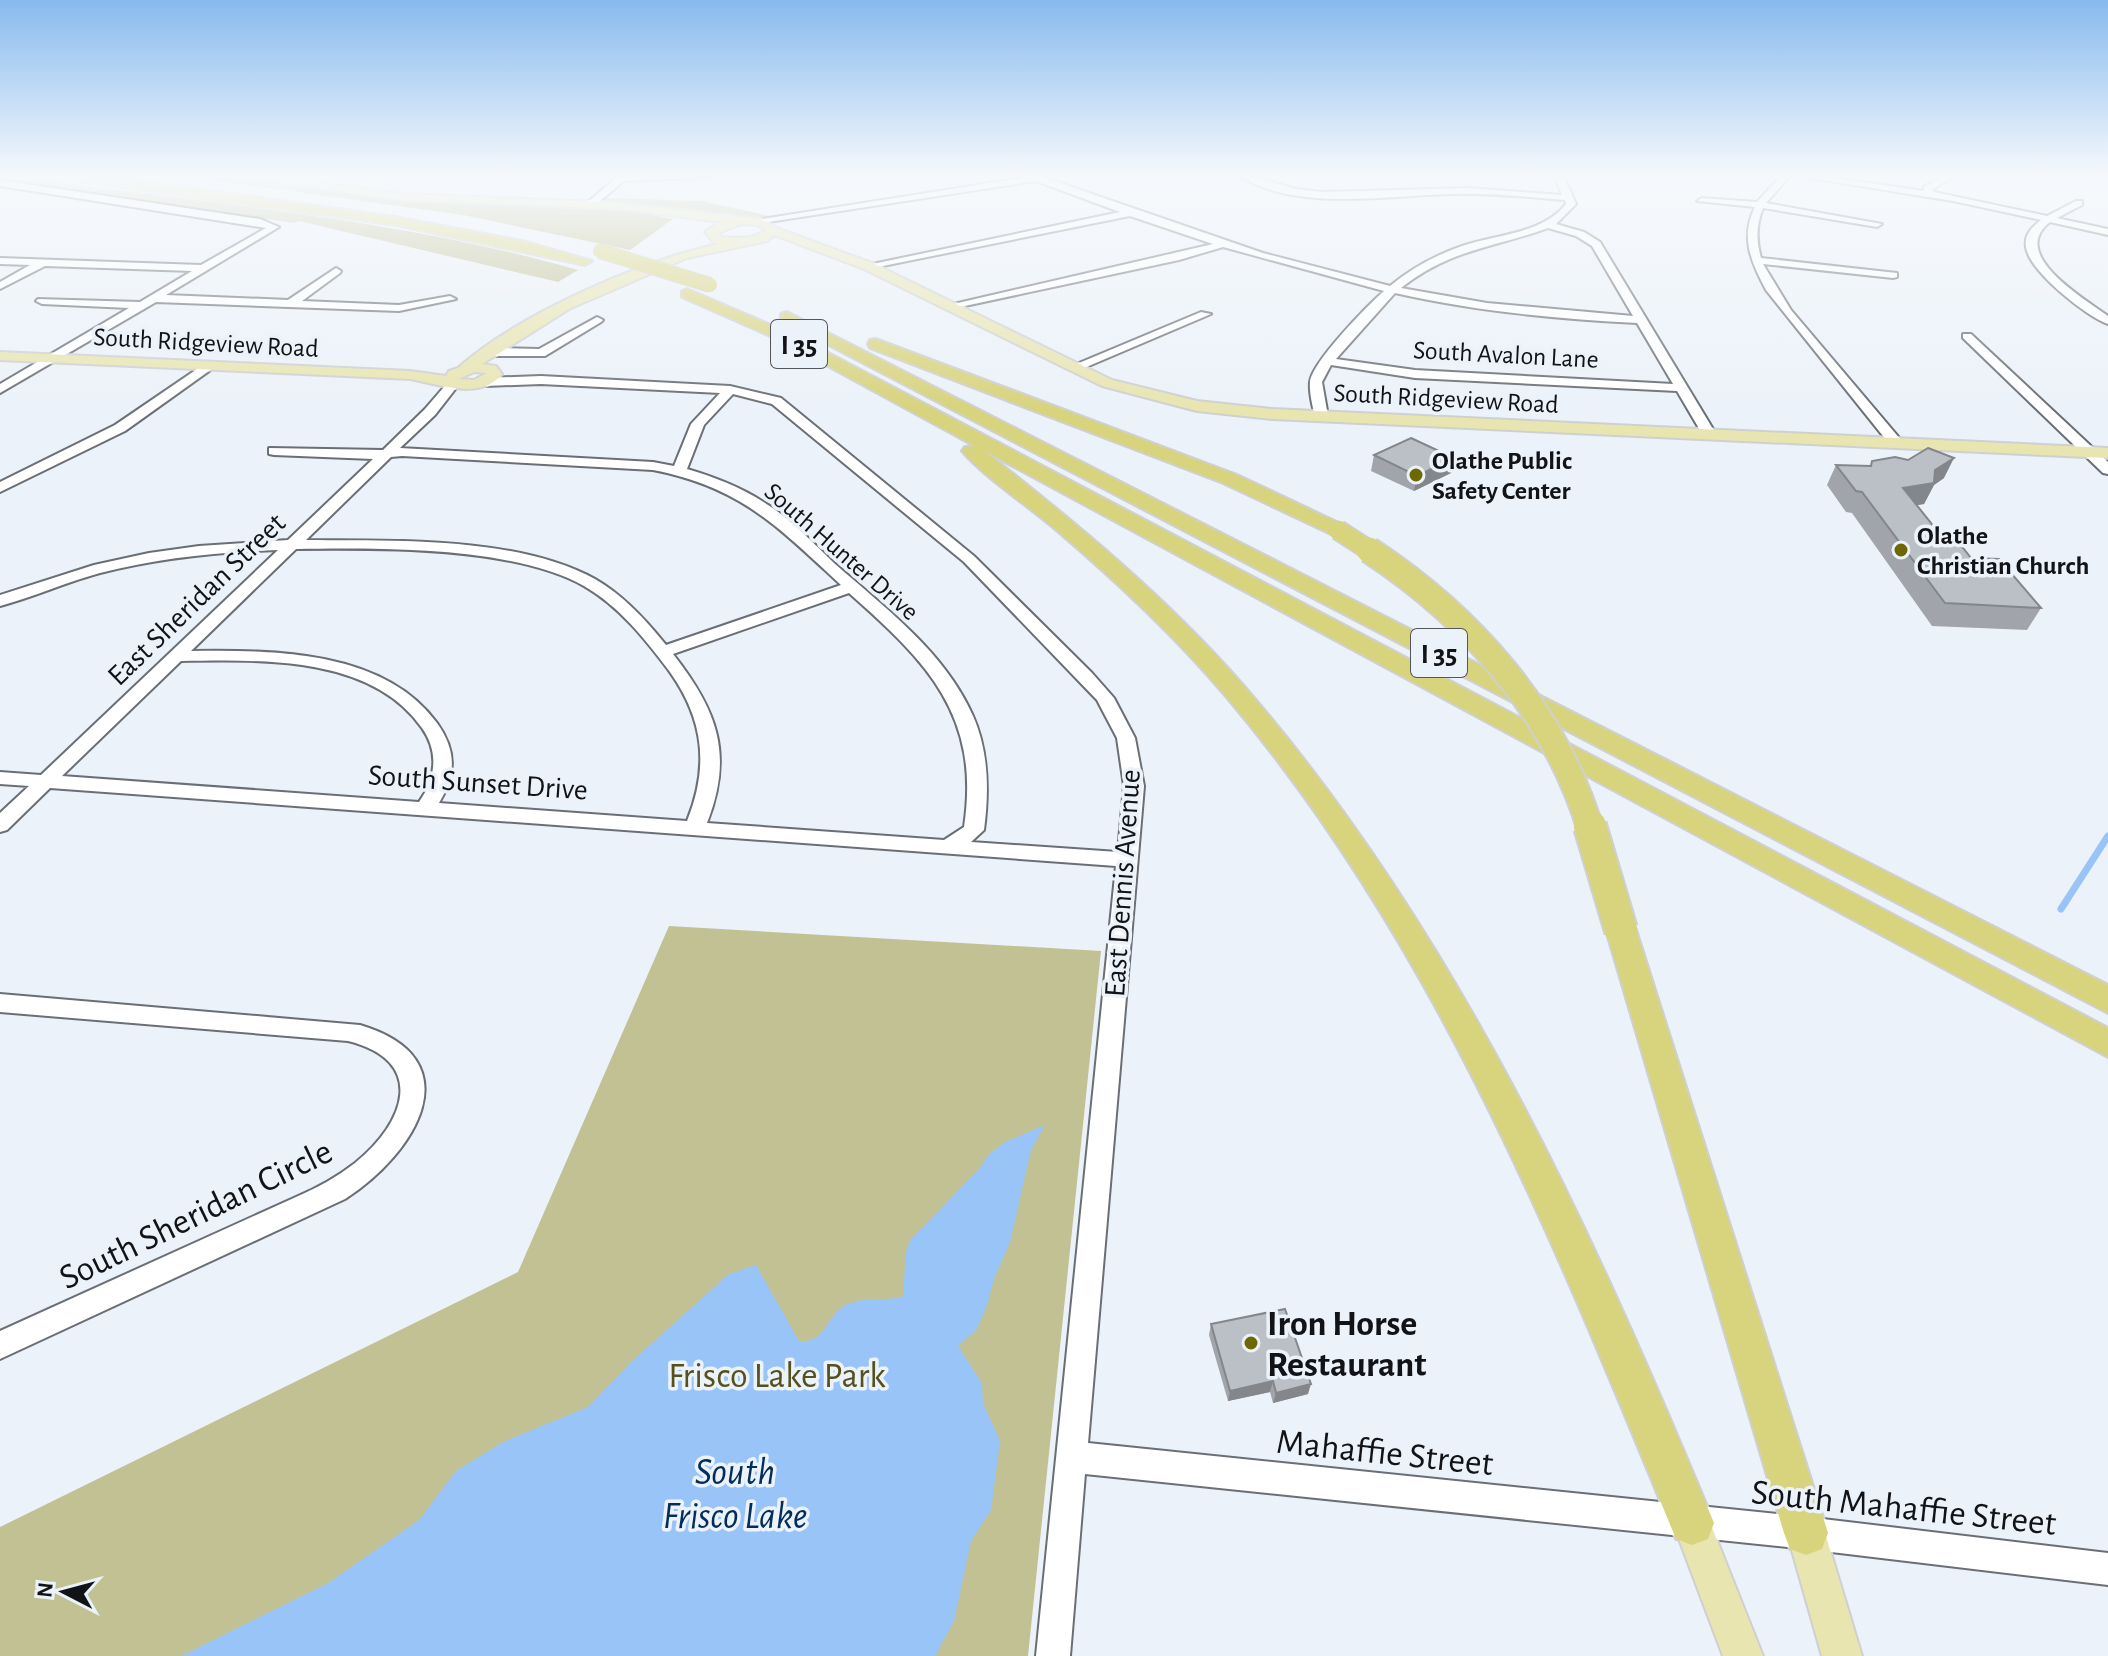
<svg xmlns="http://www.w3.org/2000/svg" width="2108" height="1656" viewBox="0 0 2108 1656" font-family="'Alegreya Sans',sans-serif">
  <rect width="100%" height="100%" fill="#ecf2f9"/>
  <path fill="#c2c194" d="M0 177H19C204 203 400 219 578 270L558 282 299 221 294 223 0 180Z
    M189 177C262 177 333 194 406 200 495 207 585 200 673 219L630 250 463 215Z
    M605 198 701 201 775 217 753 220 611 203 604 201Z
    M669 926 1101 951 1028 1656H0V1527L518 1272Z"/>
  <path fill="#99c4f8" d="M1045 1125 1031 1150 1010 1242 994 1279 987 1305 977 1329 958 1346 982 1383 983 1403 1000 1441 991 1510 971 1541 954 1621 935 1656H181L328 1583 419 1520 456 1471 505 1441 588 1407 632 1361 729 1274 756 1265 799 1341C824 1343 825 1321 841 1308 857 1295 884 1303 903 1296L906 1251 911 1239 979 1169 988 1155 1005 1142Z"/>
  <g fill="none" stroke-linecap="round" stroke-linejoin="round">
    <path stroke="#99c4f8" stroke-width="7" d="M2061 909 2108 836"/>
    <defs>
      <path id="minor" d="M617 177H715L624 181 594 206H588V202Z
        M1028 177H1043L1263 253 1390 286C1412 268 1436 255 1462 246 1496 234 1543 234 1566 204L1565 200C1528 197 1491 193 1454 194 1390 195 1298 212 1242 177H1255L1296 189 1322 192 1468 188 1562 195 1555 177H1564L1576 204 1556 224 1584 232 1600 242 1716 434 1704 437 1677 391 1415 378 1331 365 1322 382 1328 416 1316 419C1313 410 1309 392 1310 382 1312 362 1368 305 1384 291L1223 247 1179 260 951 309 945 306 1213 244 1130 216 868 269 863 266 1120 212 1036 181 755 224 750 221ZM1548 228 1576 236 1592 246 1633 316 1487 303 1401 288C1450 249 1493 248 1548 228ZM1395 293C1474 311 1556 319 1637 323L1673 384 1415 370 1336 359Z
        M1780 177H1789L1766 203 1882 224 1877 227 1763 208C1756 225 1756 240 1761 258L1897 273V277L1893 278 1763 264 1791 310 1901 440V446H1891L1766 290C1751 262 1740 237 1755 207L1697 201 1702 198 1757 202Z
        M1804 177H1828L1924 191V187L1941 177H1952L1932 190 1934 192 2047 216 2076 201H2082V205L2057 218 2108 229V235L2050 222C2008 254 2083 298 2108 316V324C2086 316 2029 271 2026 247 2024 235 2032 227 2041 220L1953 201Z
        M0 180 260 219 279 227 166 295 288 300 336 268 341 271 340 273 302 301 399 305 450 296 456 299 399 311 156 302 0 393V384L129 308 42 304 36 301 38 299 140 302 192 271 45 266 0 289V282L30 265 0 264V258L201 265 266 228 0 186Z
        M1201 312 1211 314 1077 371 1067 368Z
        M597 317 603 320 601 322 545 356H493L487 352 493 348 539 349Z
        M1963 334H1971L2108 462V474L2103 473 1963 338Z
        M206 363 216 366 125 431 0 492V482L115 425Z
        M541 376 730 386 781 398 974 556 1092 673 1114 698 1135 738 1144 786 1088 1443 1806 1517 2108 1553V1585L1806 1549 1085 1474 1070 1656H1036L1116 866 50 788 7 830 0 832V813L29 786 0 784V772L41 775 278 550C218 552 158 558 100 573 66 582 34 597 0 606V595L94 565 149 553 199 546 288 540 373 459 274 455 269 454V448L383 450 425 409 450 380 460 383 435 415 400 448 653 462 674 466 691 424 720 393 541 384 485 386 479 382 485 378ZM733 394 772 404 964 562 1097 700 1117 738 1124 786 1118 852 971 842 984 830C989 792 989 752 973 716 945 652 885 608 834 563 812 542 791 519 765 503 741 487 714 477 687 469L704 425ZM402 456 653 470C741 487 778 527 841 585L666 645C646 620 623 595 595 579 516 536 394 541 306 540L391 457ZM296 549C378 548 513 546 584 586 619 606 646 640 670 672 704 720 709 767 687 821L439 803C456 775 457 751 437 723 384 650 274 650 191 651ZM849 593C927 662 981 715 964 827L944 840 707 823C734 754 717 710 673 654ZM181 661C260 660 371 655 422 728 439 752 436 778 419 802L62 776Z
        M0 994 360 1025C475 1059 415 1154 345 1199L0 1359V1331L296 1197C317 1188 337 1177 355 1163 405 1123 428 1061 348 1041L0 1012Z"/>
      <path id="major" d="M245 177H276L402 194 621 203 760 219 779 229 872 263 1112 380 1197 401 1273 409 2108 448V458L1273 419 1197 411 1102 386 864 269 774 235 767 241 687 258 569 309 482 364 496 366 502 374C480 401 439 384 410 379L0 360V352L410 371 446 376 449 371 458 368C517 315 642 260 719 244L714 243 705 232 720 222 621 209 402 200ZM742 224 757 225 766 230C752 240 738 238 722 237L718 233ZM474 372 487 373 474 380 459 379Z
        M1692 1504 1705 1510 1763 1656H1723L1673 1523 1679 1510Z
        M1806 1514 1820 1519 1825 1533 1862 1656H1822L1787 1533 1792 1519Z"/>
      <path id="highway" d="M71 177H108L396 217 522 241 592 261 585 265 396 225 77 181Z
        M687 289 796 336 2108 1028V1057L983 450C1075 522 1166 597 1243 685 1455 929 1591 1227 1714 1523L1708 1539 1692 1545 1676 1539C1554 1243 1435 942 1224 694 1173 634 1114 579 1054 528 1028 506 982 475 962 451L965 447 975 446 784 342 682 297V291Z
        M787 312 2108 985V1013L781 320V314Z
        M876 339 1237 475 1345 526 1348 530 1338 536 1331 534 1223 483 870 348 868 344 870 340Z
        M1621 919 1632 922 1636 930 1828 1533 1822 1549 1806 1555 1790 1549 1784 1533 1606 930 1610 922Z"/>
    </defs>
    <use href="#minor" stroke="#6a6f75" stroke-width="4"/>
    <use href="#major" stroke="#cfd0d0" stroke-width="4"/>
    <use href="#highway" stroke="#cfd0d0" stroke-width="4"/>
    <use href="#minor" fill="#fff" fill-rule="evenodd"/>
    <use href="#major" fill="#e8e5b1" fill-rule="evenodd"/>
    <use href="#highway" fill="#d8d37d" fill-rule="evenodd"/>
    <defs>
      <path id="highway-bridge-far3" d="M600 251 710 285"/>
      <path id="highway-bridge-far2" d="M1338 530 1372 552"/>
      <path id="highway-bridge-far1" d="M1369 550C1471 617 1554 711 1590 828"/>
      <path id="highway-bridge" d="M1590 826 1621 930"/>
    </defs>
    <use href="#highway-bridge-far3" stroke="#cfd0d0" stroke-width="16" stroke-linecap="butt"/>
    <use href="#highway-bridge-far2" stroke="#cfd0d0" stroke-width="22" stroke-linecap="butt"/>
    <use href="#highway-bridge-far1" stroke="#cfd0d0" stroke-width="29" stroke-linecap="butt"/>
    <use href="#highway-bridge" stroke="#cfd0d0" stroke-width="36" stroke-linecap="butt"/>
    <use href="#highway-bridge-far3" stroke="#d8d37d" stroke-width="14"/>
    <use href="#highway-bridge-far2" stroke="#d8d37d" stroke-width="19"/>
    <use href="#highway-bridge-far1" stroke="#d8d37d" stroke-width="25"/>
    <use href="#highway-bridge" stroke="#d8d37d" stroke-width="32"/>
  </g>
  <path fill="#a1a5ab" d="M1374 455 1454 458 1451 473 1414 491 1371 471Z
    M1872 461 1944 478 1934 485 1924 504 1917 505 1947 543 1971 558 2041 608 2027 630 1932 626 1852 513 1846 512 1827 485 1836 465 1870 466Z
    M1211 1324 1308 1394 1273 1403 1270 1392 1228 1401 1209 1335Z"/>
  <path fill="#83868b" d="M1454 458 1451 473 1414 491 1417 476Z
    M1954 458 1944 478 1934 485 1924 504 1893 509 1903 488Z
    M1273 1381 1270 1392 1228 1401 1230 1391Z
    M1311 1384 1308 1394 1273 1403 1276 1393Z"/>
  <path fill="#bbc0c7" stroke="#83868b" stroke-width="2" d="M1411 438 1454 458 1417 476 1374 455Z
    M1928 448 1954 458 1935 470 1934 483 1903 488 1947 543 1960 544 1971 558 1999 559 2041 608 1945 603 1862 492 1856 491 1836 465 1871 466 1872 461 1895 457 1908 460Z
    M1285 1309 1311 1384 1276 1393 1273 1381 1230 1391 1211 1324Z"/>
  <linearGradient id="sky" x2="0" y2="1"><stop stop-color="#88baee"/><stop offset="0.43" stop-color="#f6f9fc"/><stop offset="1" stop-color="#f6f9fc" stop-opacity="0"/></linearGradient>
  <rect width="2108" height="409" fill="url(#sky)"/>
  <g fill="#6e6800" stroke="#ecf2f9" stroke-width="3">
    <circle cx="1416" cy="475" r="8"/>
    <circle cx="1901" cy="550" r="8"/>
    <circle cx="1251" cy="1343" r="8"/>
  </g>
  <g text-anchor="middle" stroke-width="7" stroke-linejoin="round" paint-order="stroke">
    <g font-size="26" fill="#111316" stroke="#ecf2f9">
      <text transform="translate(206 342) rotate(3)" y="9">South Ridgeview Road</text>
      <text transform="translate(1506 354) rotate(3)" y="9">South Avalon Lane</text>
      <text transform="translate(1446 398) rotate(3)" y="9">South Ridgeview Road</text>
      <text transform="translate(842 551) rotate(41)" y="9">South Hunter Drive</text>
    </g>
    <g font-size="26" font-weight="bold" fill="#111316" stroke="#ecf2f9" text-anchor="start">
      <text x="1432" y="469">Olathe Public<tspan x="1432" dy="30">Safety Center</tspan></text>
      <text x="1917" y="544">Olathe<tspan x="1917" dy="30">Christian Church</tspan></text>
    </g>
    <g fill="#ecf2f9" stroke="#53565a" stroke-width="2">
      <rect x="771" y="320" width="56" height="48" rx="6"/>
      <rect x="1411" y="629" width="56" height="48" rx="6"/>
    </g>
    <g font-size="28" font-weight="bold" fill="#111316">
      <text x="799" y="354">I 35</text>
      <text x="1439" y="663">I 35</text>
    </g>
    <g font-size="30" fill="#111316" stroke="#ecf2f9">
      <text transform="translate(196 599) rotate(-44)" y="10">East Sheridan Street</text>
      <text transform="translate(478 782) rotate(4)" y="10">South Sunset Drive</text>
      <text transform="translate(1122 883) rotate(-86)" y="10">East Dennis Avenue</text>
    </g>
    <g font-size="36" fill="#111316" stroke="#ecf2f9">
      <text transform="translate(195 1213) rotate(-26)" y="13">South Sheridan Circle</text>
      <text transform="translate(1385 1451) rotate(6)" y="13">Mahaffie Street</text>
      <text transform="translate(1904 1506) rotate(6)" y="13">South Mahaffie Street</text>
    </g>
    <g font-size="36" font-weight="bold" fill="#111316" stroke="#ecf2f9" text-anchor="start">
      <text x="1267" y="1335">Iron Horse<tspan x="1267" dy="41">Restaurant</tspan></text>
    </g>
    <g font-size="36" fill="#54511e" stroke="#ecf2f9">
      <text x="777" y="1387">Frisco Lake Park</text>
    </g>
    <g font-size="38" font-style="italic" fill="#022e5c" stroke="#ecf2f9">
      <text x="735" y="1484">South<tspan x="735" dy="44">Frisco Lake</tspan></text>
    </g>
  </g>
  <g transform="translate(64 1592) rotate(276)" stroke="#ecf2f9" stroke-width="6" paint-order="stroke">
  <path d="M0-6L14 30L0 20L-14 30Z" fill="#111316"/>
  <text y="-12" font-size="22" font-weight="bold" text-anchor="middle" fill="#111316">N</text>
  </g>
</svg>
